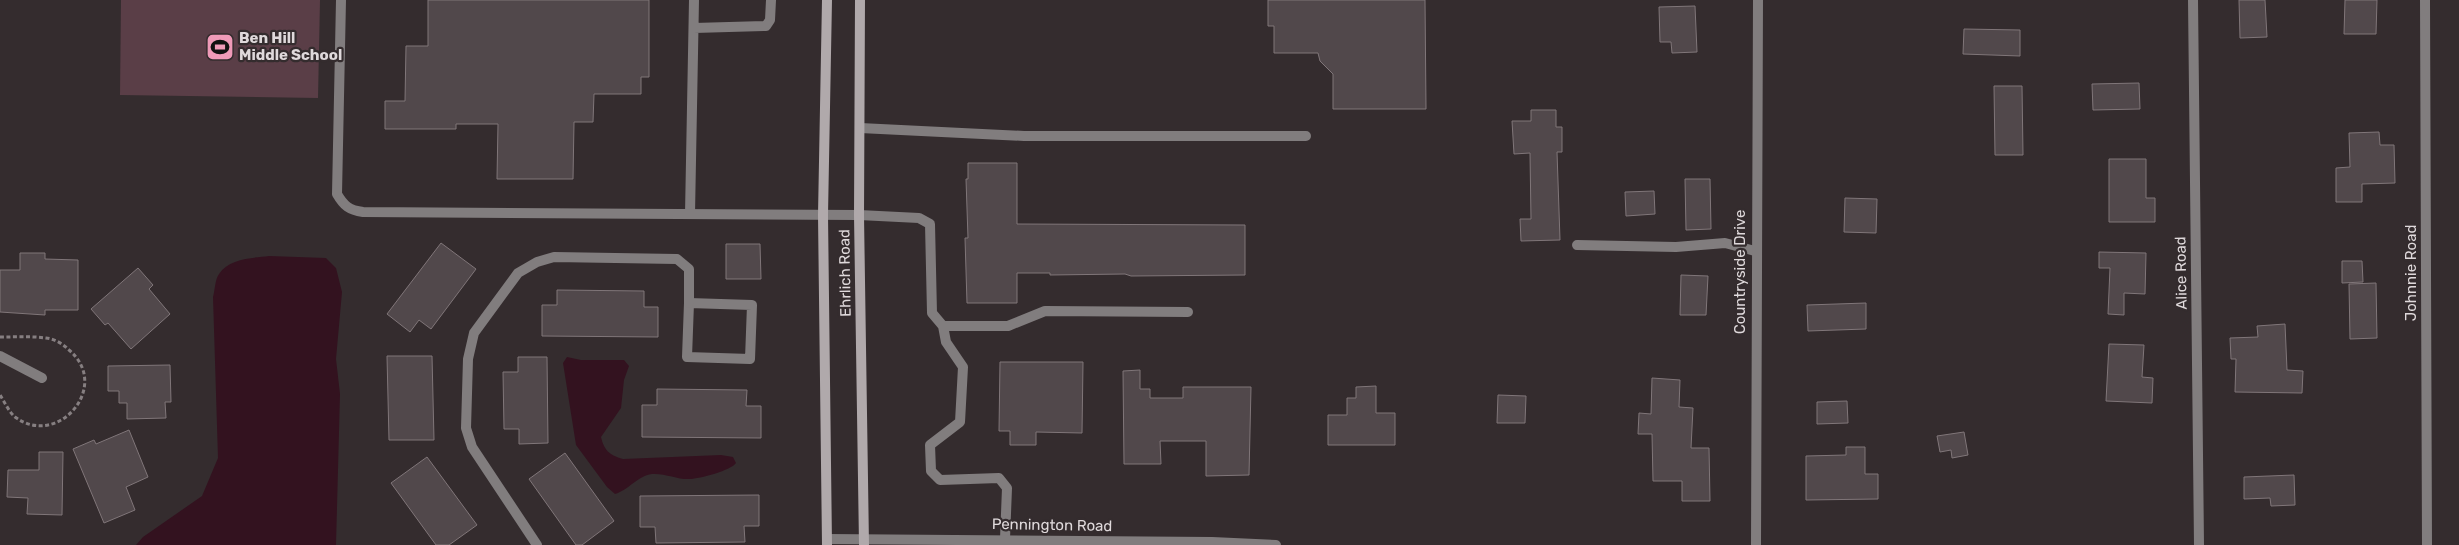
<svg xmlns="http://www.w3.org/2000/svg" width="2459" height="545" viewBox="0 0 2459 545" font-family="Rubik,sans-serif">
  <rect width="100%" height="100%" fill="#342c2e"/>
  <path fill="#5a3e47" d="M121 0H320L318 98 120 95Z"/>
  <path fill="#33121f" d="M269 256 326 258 336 268 342 292 336 359 340 394 336 545H136L143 537 202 496 218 458 213 297C215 290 215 279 219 274 229 258 253 258 269 256Z
    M567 357 581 360H624L629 366 624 380 621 408 601 437C604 450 609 455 623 459L721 455 733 457 736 463C732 470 699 479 690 479 679 480 665 473 652 474 637 476 629 490 615 494L607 487 576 445 563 363Z"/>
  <path fill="#51484b" stroke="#807679" d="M428 0H649V77H641V94H594L593 122H574L573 179H497L498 124H456V129H385V101H405L406 46H428Z
    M1268 0H1425L1426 109H1333V74L1320 61 1318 53H1274V26H1268Z
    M2239 0H2265L2267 37 2240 38Z
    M2345 0H2377L2376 34H2344Z
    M1695 6 1697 52 1672 53 1671 42H1660L1659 7Z
    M1964 29 2020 30V56L1963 54Z
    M2139 83 2140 109 2093 110 2092 84Z
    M1994 86H2022L2023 155H1995Z
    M1531 110H1556V127H1562V152H1557L1560 240 1521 241 1520 219H1531L1530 153 1514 154 1512 121H1531Z
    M2379 132 2380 145H2394L2395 183 2362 184V202H2336V168L2350 167 2349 133Z
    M2109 159H2146V198H2155V222H2109Z
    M968 163H1017V224L1245 225V275L1131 276 1125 274 1050 275V273H1017V303H967L965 238H968L966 179H968Z
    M1685 179H1710L1711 229 1686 230Z
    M1654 191 1655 214 1626 216 1625 192Z
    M1845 198 1877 199 1876 233 1844 232Z
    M441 243 476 269 431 329 419 320 410 332 387 314Z
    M726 244H760L761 279H726Z
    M2099 252 2146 253 2145 294 2124 293V315L2108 314 2110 268H2099Z
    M20 253H45V259L78 260V310H45V315L0 312V270H20Z
    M2342 261H2362L2363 282 2342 283Z
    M138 268 153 285 149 289 170 314 131 349 108 323 105 325 91 309Z
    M1681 275 1708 276 1706 315H1680Z
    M2376 283 2377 338 2350 339 2349 284Z
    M557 290 644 291V307H658V337L542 336V305H557Z
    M1866 303V329L1808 331 1807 305Z
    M2285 324 2287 370 2303 371 2302 393 2235 392 2236 359H2231L2230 338 2258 337 2257 326Z
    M2109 344 2144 345 2142 377 2153 378 2152 403 2106 401Z
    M387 356H432L434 440H389Z
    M518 357H547L548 443 519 444V429H504L503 372H518Z
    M1000 362H1083L1082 433 1036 432V445H1010V431H999Z
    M170 365 171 402H165L166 418 127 419V403H119V391H108V366Z
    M1140 370V389H1150V398H1183V387H1251L1249 475 1206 476V441H1160L1161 464H1124L1123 371Z
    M1652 378 1680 380 1679 407 1693 408 1691 448H1709L1710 501H1682V481H1653L1652 434H1638L1639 413 1651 414Z
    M1376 386V413H1395V445H1328V415H1347V398H1356V387Z
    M657 389 747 390 746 406H761V438L642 437V405H657Z
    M1498 395 1526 396 1525 423H1497Z
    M1847 401 1848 423 1817 424V402Z
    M129 430 148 477 126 487 135 510 104 523 73 449 94 440 96 444Z
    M1964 432 1968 455 1952 458 1951 450 1940 452 1937 436Z
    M1846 447H1865V474H1878V499L1806 500V456L1846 455Z
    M39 452H63L62 515 27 514 28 498 7 497 8 470H39Z
    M565 453 614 521 582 545H576L529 479Z
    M427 457 477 525 449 545H436L391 483Z
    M2294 475 2295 505 2271 506 2270 498 2244 499V477Z
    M759 495V526H744L745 542 656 543 655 527H640V496Z"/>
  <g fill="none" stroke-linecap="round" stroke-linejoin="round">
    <path stroke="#867f81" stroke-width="3" stroke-dasharray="4 2.5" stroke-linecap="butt" d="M0 337C15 337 31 336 46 338 55 339 63 344 69 350 112 386 58 449 15 417 9 412 4 401 0 395"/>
    <path stroke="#817d7e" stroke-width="10" d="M341 0 337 194C344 206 349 210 363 212L859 215 919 218 930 224 932 313 943 326H1008L1045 311 1188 312
      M694 28 766 26 770 20 771 0
      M860 128 1024 136H1306
      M690 214 694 0
      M1577 245 1676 247 1725 243 1755 251
      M689 303 752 305 750 359 687 357Z
      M943 326 946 342 963 367 960 422 930 445 931 471 940 480 999 478 1007 488 1005 539"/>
    <path stroke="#817d7e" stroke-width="10" d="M2193 0 2199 545
      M2425 0 2427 545
      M0 356 42 378
      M827 539 1212 542 1276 545
      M537 545 472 447 466 428 468 359 474 333 518 273 537 262 554 257 677 259 689 269V303
      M1756 545 1758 0"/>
    <path stroke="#b0a9ab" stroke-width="10" d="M827 0 823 215 827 545
      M860 0 859 215 864 545"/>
  </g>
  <defs>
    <symbol id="stadium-square" viewBox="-11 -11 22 22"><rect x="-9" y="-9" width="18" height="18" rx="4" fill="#ef9ab8" stroke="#342c2e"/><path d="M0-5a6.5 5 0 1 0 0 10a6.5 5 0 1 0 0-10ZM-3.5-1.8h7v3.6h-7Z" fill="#111"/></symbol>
  </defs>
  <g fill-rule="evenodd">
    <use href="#stadium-square" x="204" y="31" width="32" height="32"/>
  </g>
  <g text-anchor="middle" stroke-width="4.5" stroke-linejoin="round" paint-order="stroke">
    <g font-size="15" font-weight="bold" fill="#dfd9db" stroke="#342c2e" text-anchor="start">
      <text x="239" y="43">Ben Hill<tspan x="239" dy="17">Middle School</tspan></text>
    </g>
    <g font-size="15" fill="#dfd9db" stroke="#342c2e">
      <text transform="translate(1740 272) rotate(-90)" y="5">Countryside Drive</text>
      <text transform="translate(845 273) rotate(-91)" y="5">Ehrlich Road</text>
      <text transform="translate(2181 273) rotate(-91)" y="5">Alice Road</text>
      <text transform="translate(2411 273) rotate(-90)" y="5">Johnnie Road</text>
      <text transform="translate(1052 525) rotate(1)" y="5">Pennington Road</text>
    </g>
  </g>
</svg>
